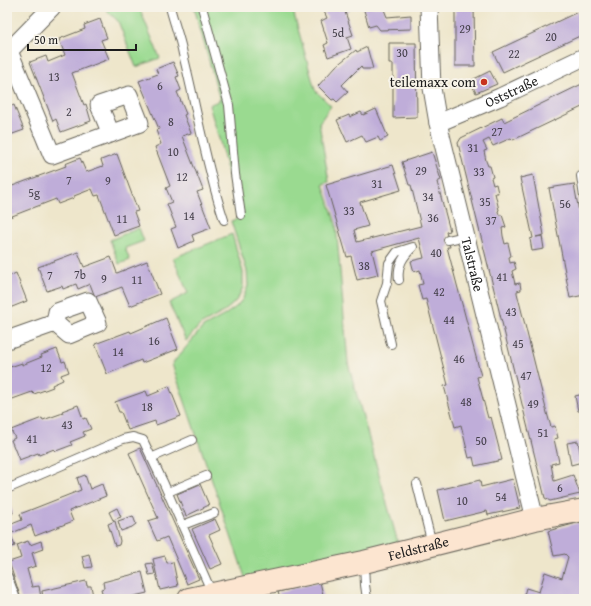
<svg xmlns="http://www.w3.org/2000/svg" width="591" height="606" viewBox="0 0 591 606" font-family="'Gentium Book Plus',serif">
  <rect width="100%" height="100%" fill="#f7f3e8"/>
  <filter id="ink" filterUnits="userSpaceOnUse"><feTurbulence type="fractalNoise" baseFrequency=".025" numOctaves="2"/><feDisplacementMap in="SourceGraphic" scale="8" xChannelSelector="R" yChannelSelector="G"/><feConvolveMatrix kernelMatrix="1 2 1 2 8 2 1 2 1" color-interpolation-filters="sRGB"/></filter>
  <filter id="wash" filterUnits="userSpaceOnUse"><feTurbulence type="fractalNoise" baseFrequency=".012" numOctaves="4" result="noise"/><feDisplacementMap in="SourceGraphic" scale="16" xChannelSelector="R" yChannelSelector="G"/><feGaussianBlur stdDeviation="0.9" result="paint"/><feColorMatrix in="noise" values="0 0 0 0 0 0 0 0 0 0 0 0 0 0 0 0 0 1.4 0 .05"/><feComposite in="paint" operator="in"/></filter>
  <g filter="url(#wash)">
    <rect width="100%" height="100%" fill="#eee6cb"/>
    <path fill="#9ada90" stroke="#5b7b56" d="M103 7H139L160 58 136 67 118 21Z
      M194 7H292L315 90 331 106 319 123 329 182 323 184 336 224 348 363 398 543 246 580 172 364 203 327 223 316 236 307 242 300 248 286 247 271 231 221 239 218 220 142 209 105 220 100Z
      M139 228 144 241 125 248 130 260 119 264 110 240Z
      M232 234 243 272V287L238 298 233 304 222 313 200 325 186 341 169 303 188 293 173 258Z"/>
    <g id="blocks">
      <path fill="#bfadd9" d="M322 7H349L350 10 345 12 353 35 347 37 351 49 328 57 324 45 328 43 321 21 327 18Z
        M363 7H383L387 17 411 15V29L380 30 376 25 369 27Z
        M455 7H474L475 66H455Z
        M584 9V34L503 72 493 52Z
        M100 19 107 38 101 40 109 59 72 73 84 105 86 104 91 121 61 132 56 119 53 121 30 62 46 56 48 62 65 55 59 39 85 29 84 25Z
        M389 43H416L417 117 393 118V64H389Z
        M367 47 373 69H362L361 66 342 85 348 92 337 102 334 99 332 100 318 86 336 66 356 50 357 52Z
        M173 62 179 76 176 77 181 90 177 92 186 114 184 115 191 133 182 136 203 190 197 192 211 228 192 235 194 241 178 248 171 229 176 227 167 204 172 202 166 188 170 186 155 147 161 144 156 130 159 129 139 81 158 74 156 69Z
        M490 71 497 84 476 93 470 81Z
        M584 83V106L513 140 511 138 493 146 489 139 483 142 487 150 484 151 486 161 488 166H490L493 177 491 178 493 185 496 184 498 193H495L499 210 498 211 499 215H502L506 227 502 228 503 236 505 244 508 243 511 256 509 257 510 263 514 262 516 269 512 271 515 284 520 283 521 290 517 291V293L547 413 551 427 555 426 558 438 554 439 559 462 551 464 554 481 573 475 580 494 550 501 545 498 458 143 461 138 502 118 504 122Z
        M14 105 24 130 7 136V108Z
        M376 109 388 137 380 141 378 137 366 142 362 135 347 142 337 120 349 115 350 117 361 112 363 115Z
        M432 152 441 180 437 182 450 231 446 232 450 247H447L481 376 477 377 488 418 491 417 502 460 475 466 473 457 469 458 461 425 455 427 444 386 448 385 426 299 422 300 418 285 423 284 420 270 414 272 411 261 424 258 419 238 372 251 378 275 357 280 351 256 347 257 326 185 393 165 401 190 360 202 368 226 354 230 357 242 421 226 411 185H409L402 162Z
        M117 154 138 211 134 212 139 226 114 235 99 195 95 196 92 189 74 196V198L58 204 56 199 7 218V188L66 166 65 164 80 158 86 172 103 166 101 160Z
        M533 175 544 235 536 237 542 236 544 249 532 251 530 239 533 238 520 178Z
        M574 184 584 240V295L570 298 549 188Z
        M78 252 84 267 111 257 117 273 147 261 160 294 130 306 122 287 95 297 90 284 78 289 76 284 63 289 62 286 47 291 38 267Z
        M16 273 27 301 7 309V277Z
        M166 318 178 349 142 363 141 360 107 374 95 344 130 331 131 333Z
        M57 349 62 362 65 361 69 372 61 375 63 380 52 385 53 387 34 394 32 392 7 401V368L22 363V365L42 357 41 355Z
        M169 386 181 416 156 425 155 421 128 430 121 412H119L115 402 146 391 148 396 160 391 159 390Z
        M584 394V411H578L575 396Z
        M78 405 83 419 86 418 91 429 83 432 85 436 70 442 72 445 56 451 54 449 39 455 38 453 19 460 11 440 15 438 11 430 42 418 43 420 63 413 62 411Z
        M578 441 582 462 571 465 567 443Z
        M140 448 199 579 187 584 167 537 157 541 148 521 158 518 129 453Z
        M85 475 90 489 102 484 106 496 69 511 73 521 35 536 31 525 12 533 9 525 22 520 20 514 81 490 77 478Z
        M513 479 520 508 488 515 487 511 445 521 438 490 480 480 481 487Z
        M200 484 209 505 186 516 177 494Z
        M7 497 13 513 7 516Z
        M117 508 121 517 113 520 109 512Z
        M133 516 136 524 132 527 121 531 118 521Z
        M215 519 220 530 209 535 222 564 210 569 192 529Z
        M115 521 120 541 119 545 115 546 108 524Z
        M584 521V599H523L526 588 539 592 545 572 562 578 568 557 565 554 554 556 548 531Z
        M10 533 15 546 7 548V534Z
        M28 541 30 545 41 541 43 549 32 553 36 566 27 569 32 587 39 586 41 598 21 599 9 562 21 558 17 545Z
        M89 554 92 567 85 568 82 556Z
        M165 556 167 563 173 562 178 586 160 590 153 559Z
        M152 563 155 574 149 575 146 564Z
        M142 572 147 593 122 599H107L106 595 103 596 101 589 104 588 103 582Z
        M86 581 87 586H91L93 596 89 597V599H40L43 598 42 591Z
        M320 582 324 599H280L278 592Z"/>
    </g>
  </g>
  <g filter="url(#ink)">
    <use href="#blocks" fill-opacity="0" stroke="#666359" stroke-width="1"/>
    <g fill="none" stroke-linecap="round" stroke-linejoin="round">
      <defs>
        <path id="lane" d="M170 7C174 23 180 38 183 54 197 110 206 166 224 220
          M202 7 229 105 235 174 241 215
          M581 176 584 197
          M448 240 466 236
          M391 344 381 301 387 283 389 263 397 252 413 247C403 257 397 265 399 280
          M151 458 192 440
          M417 484 432 544
          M7 489 123 439 133 437 143 440 164 484 212 593
          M168 492 206 476
          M183 525 214 513
          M364 563 365 585 367 599
          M7 575 16 599"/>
        <g id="street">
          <path id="s1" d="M429 7 432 88 438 123 535 519"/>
          <path d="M9 51 52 155 140 123 129 95 99 105 111 134"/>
          <path d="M7 53 52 7"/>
          <path id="s2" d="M438 123 500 97 584 57"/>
          <path d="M88 301 98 323 69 335 55 323 57 312Z"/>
          <path d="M7 340 55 323"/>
          <path d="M253 585 256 599"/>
        </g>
        <g id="secondary">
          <path id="s3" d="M189 599 364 562 535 519 584 510"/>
        </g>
      </defs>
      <use href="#lane" stroke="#666359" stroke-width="10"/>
      <use href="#street" stroke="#666359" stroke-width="19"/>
      <use href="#secondary" stroke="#666359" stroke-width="24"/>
      <use href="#lane" stroke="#fff" stroke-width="8"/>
      <use href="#street" stroke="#fff" stroke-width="17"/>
      <use href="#secondary" stroke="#fce5d0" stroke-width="22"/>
    </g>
  </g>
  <circle fill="#c8321e" stroke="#f7f3e8" stroke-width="1.5" cx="484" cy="82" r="4"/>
  <g text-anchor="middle" stroke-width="4" stroke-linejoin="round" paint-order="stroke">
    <g font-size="12" fill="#45404b">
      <text x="465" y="33">29</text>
      <text x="338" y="37">5d</text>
      <text x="551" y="41">20</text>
      <text x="402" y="57">30</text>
      <text x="514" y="58">22</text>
      <text x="54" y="81">13</text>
      <text x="160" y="90">6</text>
      <text x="69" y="116">2</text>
      <text x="171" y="126">8</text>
      <text x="497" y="136">27</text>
      <text x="473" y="152">31</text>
      <text x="173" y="156">10</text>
      <text x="421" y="175">29</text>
      <text x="479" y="176">33</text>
      <text x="182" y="181">12</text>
      <text x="69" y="185">7</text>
      <text x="108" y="185">9</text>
      <text x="377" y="188">31</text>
      <text x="34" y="197">5g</text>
      <text x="428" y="201">34</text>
      <text x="485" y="206">35</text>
      <text x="565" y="208">56</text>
      <text x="349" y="215">33</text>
      <text x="189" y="220">14</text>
      <text x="433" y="222">36</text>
      <text x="122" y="223">11</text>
      <text x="491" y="225">37</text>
      <text x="436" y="257">40</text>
      <text x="364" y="270">38</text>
      <text x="80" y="279">7b</text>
      <text x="50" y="280">7</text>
      <text x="502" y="281">41</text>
      <text x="104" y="283">9</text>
      <text x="137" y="284">11</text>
      <text x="439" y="296">42</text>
      <text x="511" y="316">43</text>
      <text x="449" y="324">44</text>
      <text x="154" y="345">16</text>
      <text x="518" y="348">45</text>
      <text x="118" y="356">14</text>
      <text x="459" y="363">46</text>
      <text x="46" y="372">12</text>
      <text x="526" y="380">47</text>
      <text x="466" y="406">48</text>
      <text x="533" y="408">49</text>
      <text x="147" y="411">18</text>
      <text x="67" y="429">43</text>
      <text x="543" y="437">51</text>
      <text x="32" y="443">41</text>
      <text x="481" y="445">50</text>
      <text x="560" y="492">6</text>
      <text x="501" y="501">54</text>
      <text x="462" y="505">10</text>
    </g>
    <g font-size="14" fill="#1c1c1c" stroke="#f7f3e8" text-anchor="end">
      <text x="476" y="87">teilemaxx com</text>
    </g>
    <g font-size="14" fill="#1c1c1c" stroke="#f7f3e8">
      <text dy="5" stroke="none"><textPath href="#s2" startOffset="80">Oststraße</textPath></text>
      <text dy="5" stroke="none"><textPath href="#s1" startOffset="262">Talstraße</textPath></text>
      <text dy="5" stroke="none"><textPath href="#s3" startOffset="235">Feldstraße</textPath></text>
    </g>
  </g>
  <rect width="591" height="606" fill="none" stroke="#f7f3e8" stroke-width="24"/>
  <path d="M28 44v6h108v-6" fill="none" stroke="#1c1c1c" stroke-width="2"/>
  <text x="34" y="44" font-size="12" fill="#1c1c1c" stroke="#f7f3e8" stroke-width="3" paint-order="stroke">50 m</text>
</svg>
